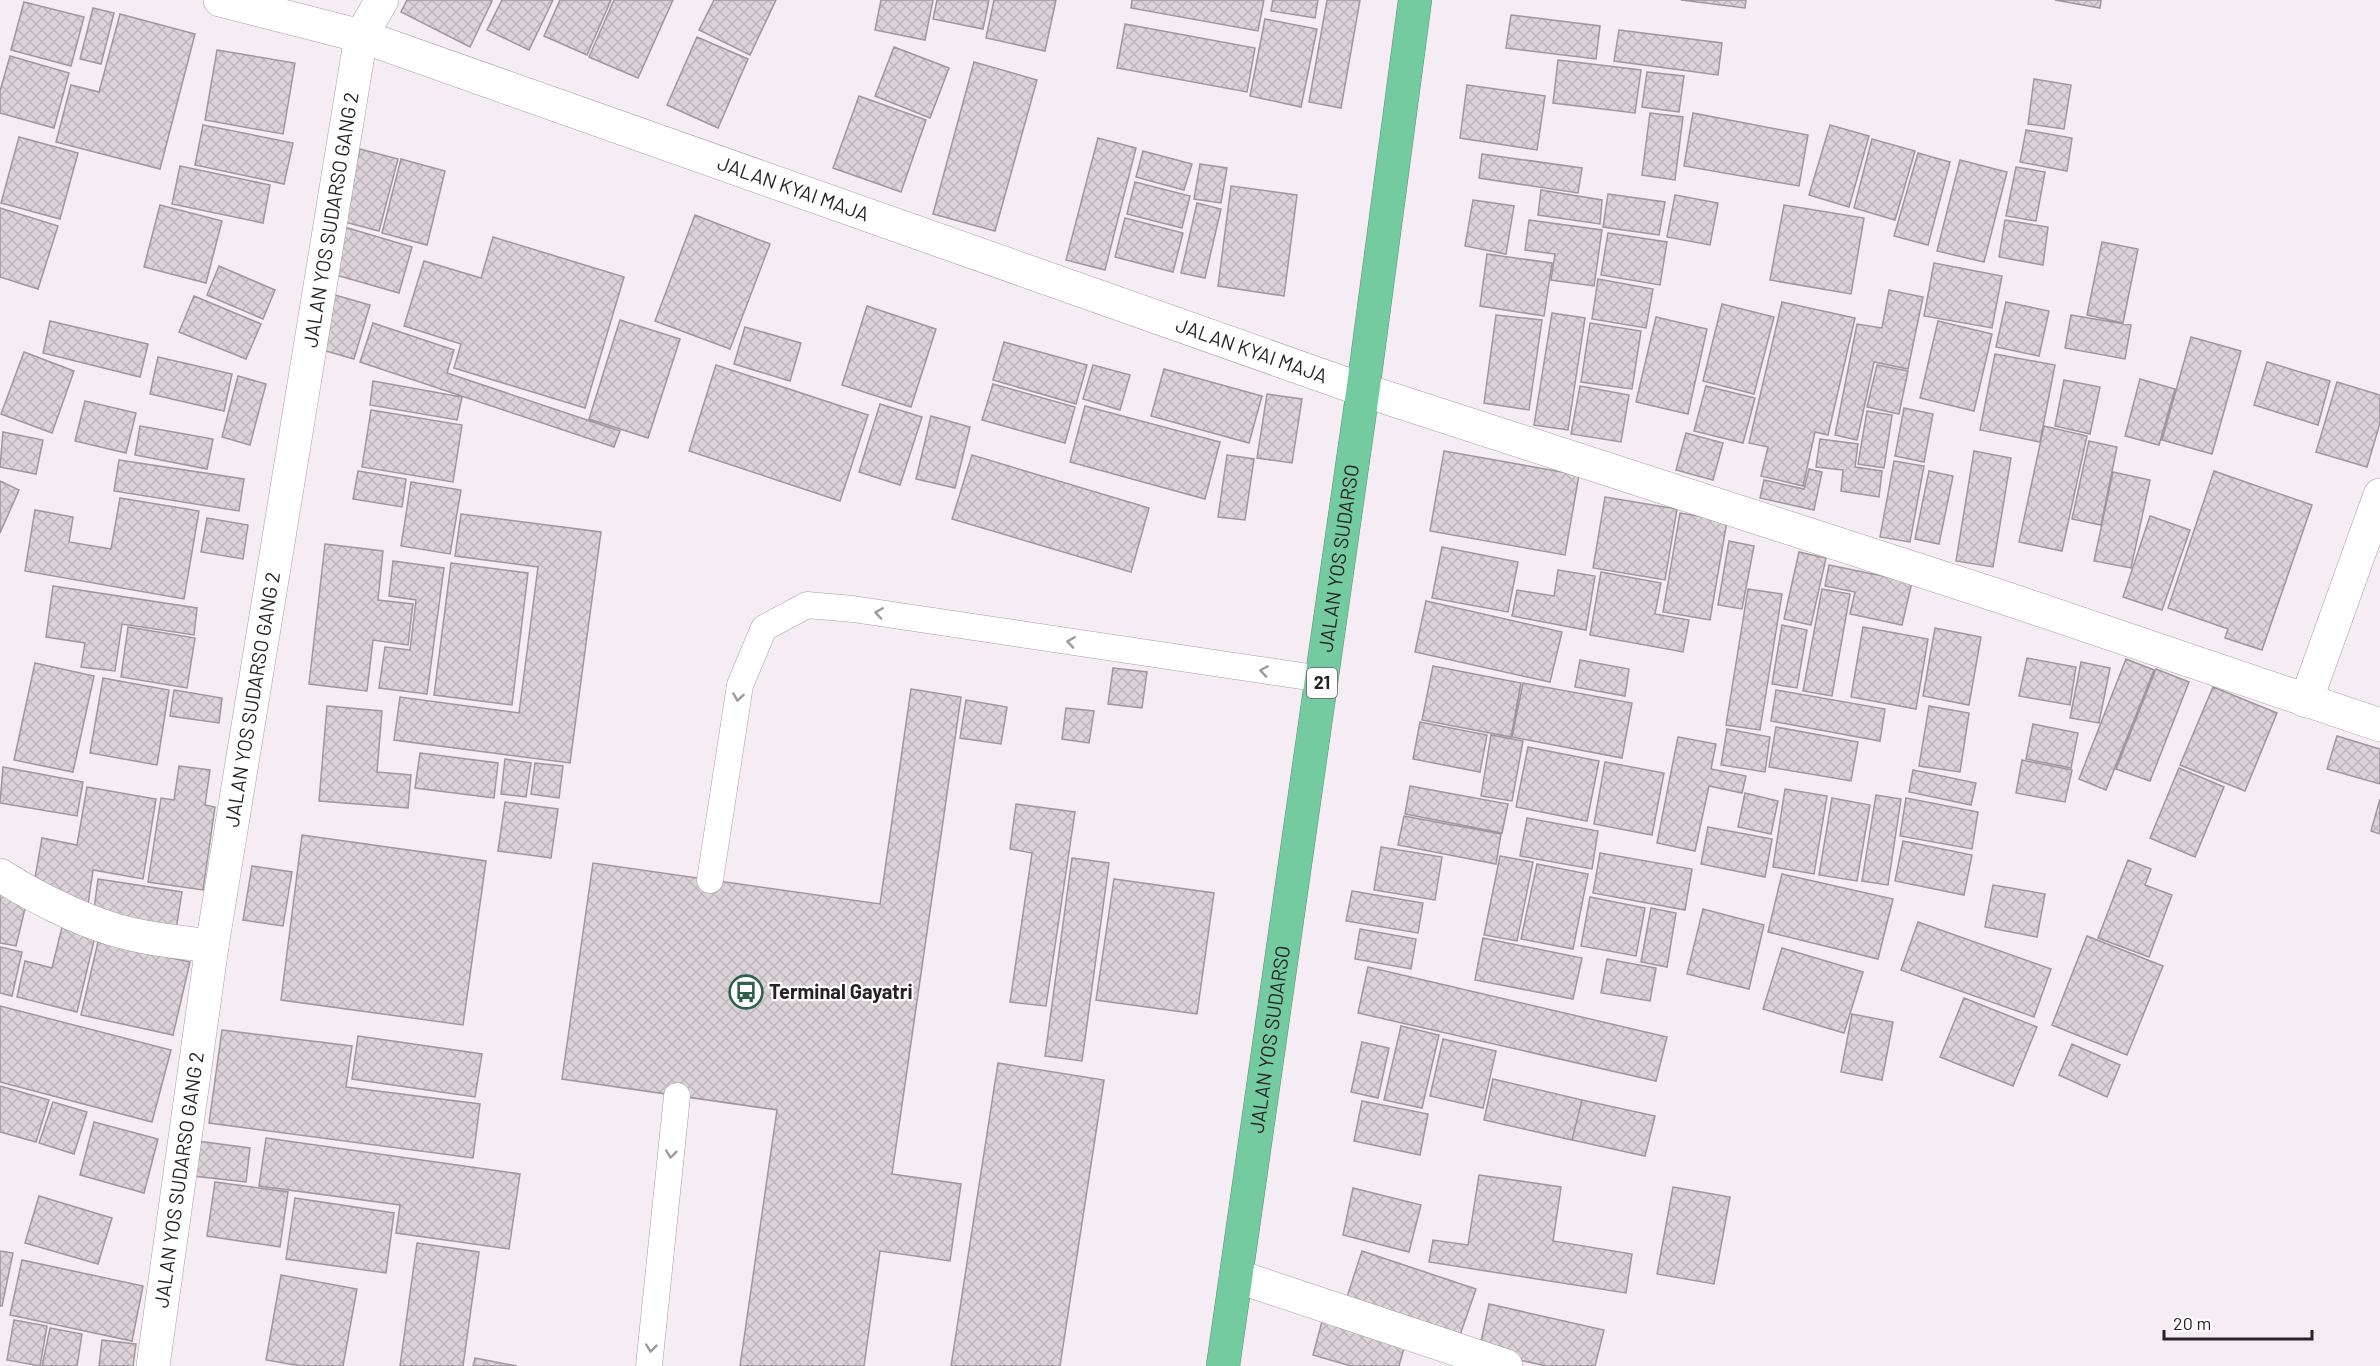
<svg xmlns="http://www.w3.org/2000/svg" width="2380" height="1366" viewBox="0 0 2380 1366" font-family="Barlow,sans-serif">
  <defs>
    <pattern id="building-cross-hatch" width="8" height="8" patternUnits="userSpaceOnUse" patternTransform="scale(1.5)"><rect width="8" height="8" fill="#dcd3d9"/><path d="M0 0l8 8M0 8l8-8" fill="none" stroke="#bdb5ba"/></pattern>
  </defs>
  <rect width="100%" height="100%" fill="#f6edf4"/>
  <path fill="url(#building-cross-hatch)" stroke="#9f979d" stroke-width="1.5" d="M407 0H490L492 1 470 47 401 12Z
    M502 0H553L529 50 487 30Z
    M560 0H611L587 55 544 36Z
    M614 0H673L638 78 589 57Z
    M714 0H776L750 55 699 30Z
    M881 0H933L925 40 875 30Z
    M937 0H989L983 29 933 19Z
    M994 0H1056L1045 51 986 38Z
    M1132 0H1264L1258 31 1131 8Z
    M1273 0H1318L1315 18 1271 11Z
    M1327 0H1360L1341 108 1309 102Z
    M1681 0H1746L1745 8Z
    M2055 0H2101L2100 8Z
    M24 2 84 17 71 66 11 50Z
    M93 8 114 13 101 64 80 59Z
    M120 14 195 34 160 169 56 142 71 85 99 92Z
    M1511 15 1600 26 1596 59 1506 48Z
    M1265 19 1317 29 1301 107 1250 96Z
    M1125 24 1255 48 1247 92 1117 68Z
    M1619 30 1722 43 1718 75 1614 61Z
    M697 37 748 59 718 128 667 105Z
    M894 47 949 68 930 118 875 96Z
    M217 50 295 63 283 134 205 120Z
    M10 56 69 73 54 128 0 113V91Z
    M1558 60 1641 70 1635 113 1553 103Z
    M974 62 1037 80 995 231 933 214Z
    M1647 72 1684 76 1679 112 1642 107Z
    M2034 79 2071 85 2064 129 2028 124Z
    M1467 85 1545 96 1537 150 1460 138Z
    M859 96 926 120 901 192 833 168Z
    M1650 113 1683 117 1675 180 1642 175Z
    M1693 113 1808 135 1799 186 1684 166Z
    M203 125 293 143 284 184 195 165Z
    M1830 125 1869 136 1849 207 1809 195Z
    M2026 130 2072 138 2067 171 2020 162Z
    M19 137 78 153 60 219 1 203Z
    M1098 138 1136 148 1105 270 1066 260Z
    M1872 139 1915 151 1895 220 1854 208Z
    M360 149 398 159 379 231 341 221Z
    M1143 151 1192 164 1184 190 1136 177Z
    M1918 153 1950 162 1928 245 1894 236Z
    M1482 154 1582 168 1578 193 1479 178Z
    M401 159 445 171 427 245 382 233Z
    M1960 160 2007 172 1984 262 1937 251Z
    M1200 164 1227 168 1221 203 1194 199Z
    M180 166 270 185 263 223 172 204Z
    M2016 167 2045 172 2036 221 2006 216Z
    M1135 182 1190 196 1182 228 1127 214Z
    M1231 186 1297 195 1284 296 1218 286Z
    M1541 190 1602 200 1600 224 1538 215Z
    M1608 194 1665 202 1659 235 1603 227Z
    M1675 195 1718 203 1710 245 1667 237Z
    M1473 200 1514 206 1506 254 1465 246Z
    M1197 203 1221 209 1205 278 1181 273Z
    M160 205 222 221 206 283 144 267Z
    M1784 205 1864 218 1851 294 1770 280Z
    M0 208 58 226 38 289 0 277Z
    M695 215 770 244 730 349 655 321Z
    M1125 218 1183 233 1173 272 1115 257Z
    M1529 220 1602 230 1594 286 1551 280 1555 254 1525 250Z
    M2005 220 2048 227 2043 265 1999 257Z
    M341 226 412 247 399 293 329 273Z
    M1608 233 1667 242 1660 285 1601 275Z
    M493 237 624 277 585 408 454 368 461 344 404 326 424 261 481 278Z
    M2102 242 2138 249 2123 323 2087 315Z
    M1487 254 1552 263 1544 316 1480 306Z
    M1934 263 2002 276 1992 328 1924 316Z
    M219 266 275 290 263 319 207 295Z
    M1598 279 1653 289 1646 328 1592 319Z
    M1889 290 1923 297 1908 369 1874 362 1857 440 1835 435 1857 324 1882 328Z
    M328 293 370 305 354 359 312 347Z
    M194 296 261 324 246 359 179 332Z
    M1782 302 1855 318 1828 435 1815 432 1803 486 1761 476 1768 447 1749 443Z
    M2006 302 2049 311 2039 356 1996 347Z
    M1722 304 1774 317 1754 394 1703 381Z
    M867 306 936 329 911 407 842 385Z
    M1552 313 1585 318 1568 430 1534 425Z
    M1496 315 1542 320 1529 410 1484 403Z
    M2071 315 2131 325 2125 359 2065 348Z
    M1656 317 1707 329 1688 414 1636 402Z
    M620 320 680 339 648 438 589 419Z
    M50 321 148 344 140 377 43 353Z
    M1938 321 1992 334 1974 411 1920 398Z
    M373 323 454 350 447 373 620 431 614 447 360 362Z
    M1590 323 1641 331 1632 389 1581 382Z
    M745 327 801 343 790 381 734 364Z
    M2191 337 2241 351 2212 454 2162 440Z
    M1004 342 1087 365 1076 404 993 380Z
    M24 352 74 371 52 433 1 414Z
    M1995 354 2055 365 2040 442 1980 430Z
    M158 357 232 374 224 411 150 394Z
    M2267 362 2330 381 2318 425 2254 405Z
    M716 365 868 415 840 501 689 451Z
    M1093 365 1130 375 1120 410 1083 399Z
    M1877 365 1908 371 1899 414 1867 407Z
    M1164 369 1262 396 1249 443 1151 416Z
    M238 376 266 384 250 445 222 437Z
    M2140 379 2175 389 2159 445 2125 436Z
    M2064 380 2100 387 2090 434 2055 426Z
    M373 381 462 397 457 420 370 405Z
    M2337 382 2380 395V423L2367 467 2316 452Z
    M993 384 1075 407 1065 443 982 420Z
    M1580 386 1629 395 1621 442 1571 434Z
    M1706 386 1755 398 1743 443 1694 431Z
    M1267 394 1302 399 1292 463 1257 458Z
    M85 401 136 413 126 453 75 441Z
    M880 404 922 417 900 485 859 472Z
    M1085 406 1220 442 1205 499 1070 462Z
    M1904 408 1933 414 1924 462 1895 456Z
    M371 410 462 425 453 482 362 467Z
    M1867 411 1892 415 1884 468 1858 464Z
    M931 416 970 427 955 488 916 479Z
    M140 426 213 439 207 469 135 455Z
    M2044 426 2087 436 2062 551 2019 542Z
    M3 432 43 440 36 474 0 467Z
    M1686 433 1723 443 1713 480 1676 470Z
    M1820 439 1858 444 1855 467 1882 471 1879 497 1841 491 1843 470 1816 467Z
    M2089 441 2117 447 2101 525 2072 519Z
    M1444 451 1579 475 1565 555 1430 531Z
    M1974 451 2011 458 1993 567 1956 561Z
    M972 455 1149 508 1131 572 952 519Z
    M1227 455 1254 459 1245 520 1218 517Z
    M119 460 244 479 239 511 114 491Z
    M1894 461 1924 466 1910 542 1880 537Z
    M1809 469 1822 472 1814 510 1760 498 1764 480 1804 489Z
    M358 471 406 479 402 507 353 499Z
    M1929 471 1953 476 1939 544 1915 539Z
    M2214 471 2312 505 2262 650 2225 638 2228 629 2168 608Z
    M2113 472 2150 480 2131 568 2094 561Z
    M0 481 19 490 0 533Z
    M411 482 461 490 450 554 401 546Z
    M1605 497 1677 509 1665 580 1593 568Z
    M120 498 199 511 184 599 25 571 35 510 73 517 69 542 111 549Z
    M1680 513 1727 521 1710 620 1663 612Z
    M461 514 601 532 570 763 394 740 400 697 519 713 538 567 455 556Z
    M2150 516 2190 530 2162 610 2123 597Z
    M207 518 248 525 243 559 201 552Z
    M1729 541 1754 546 1742 609 1718 605Z
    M325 544 383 551 378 600 413 604 408 645 373 640 367 691 309 684Z
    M1442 547 1518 562 1508 612 1432 598Z
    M1799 552 1826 558 1811 625 1784 619Z
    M393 561 444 568 427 694 379 688 385 647 410 650 416 600 389 596Z
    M451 563 528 573 512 705 434 695Z
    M1829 565 1912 582 1902 625 1850 614 1855 592 1825 586Z
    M1558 570 1595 576 1586 630 1512 616 1517 590 1554 596Z
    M1601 572 1661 583 1655 614 1689 620 1683 652 1590 635Z
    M53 586 197 608 194 635 122 624 115 671 81 667 85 643 46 637Z
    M1748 589 1782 594 1760 730 1726 725Z
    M1822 589 1850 594 1832 696 1803 691Z
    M1426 601 1562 632 1550 682 1415 652Z
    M1782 625 1807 630 1797 688 1772 684Z
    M128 627 195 638 187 688 121 677Z
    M1863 627 1928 639 1916 709 1851 697Z
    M1935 628 1981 637 1969 705 1923 696Z
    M2027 658 2076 667 2070 705 2019 696Z
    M2126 659 2154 670 2106 790 2079 779Z
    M1580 660 1629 669 1625 696 1575 687Z
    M2081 662 2110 668 2099 723 2070 718Z
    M35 663 94 676 73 772 14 760Z
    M1433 666 1521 683 1511 737 1422 720Z
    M1113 668 1147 672 1142 708 1108 704Z
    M2156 669 2189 682 2150 781 2116 769Z
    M103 678 169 690 157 765 90 753Z
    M1523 683 1632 703 1622 758 1512 737Z
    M2213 687 2277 713 2245 791 2180 765Z
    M911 689 961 697 892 1174 961 1184 950 1261 880 1251 864 1366H740L777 1110 562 1079 593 863 880 904Z
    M174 690 222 698 219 723 170 716Z
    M1776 690 1885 709 1880 741 1771 721Z
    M966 700 1007 707 1001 744 960 738Z
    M327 706 382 711 377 772 411 775 408 808 319 801Z
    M1929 706 1969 713 1960 772 1919 766Z
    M1066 708 1094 711 1089 743 1062 739Z
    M1420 722 1487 735 1480 772 1413 759Z
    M2033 724 2078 733 2071 768 2026 759Z
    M1776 727 1858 742 1851 781 1769 767Z
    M1727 729 1770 737 1765 772 1721 765Z
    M1491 735 1523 741 1512 801 1481 796Z
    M2337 736 2380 749V784L2327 769Z
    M1678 737 1716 744 1711 769 1746 776 1742 793 1709 786 1695 851 1657 843Z
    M1528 747 1599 761 1587 821 1516 807Z
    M420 753 498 763 494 798 415 788Z
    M505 759 531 763 526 797 501 794Z
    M2022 760 2072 770 2065 802 2016 793Z
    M1605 762 1664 773 1652 835 1594 824Z
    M535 763 563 766 559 798 531 794Z
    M179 766 210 770 205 805 215 807 203 890 148 882 161 798 174 800Z
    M3 767 83 782 77 816 0 803Z
    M2179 768 2224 787 2195 857 2150 838Z
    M1913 770 1976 783 1971 805 1909 792Z
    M1410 786 1508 804 1502 833 1405 814Z
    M87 787 156 799 143 879 93 870 88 905 32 895 42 838 77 845Z
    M1785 789 1827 796 1814 874 1773 867Z
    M1745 793 1778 801 1771 834 1738 827Z
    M1876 795 1901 799 1888 885 1862 881Z
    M1832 798 1870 805 1857 881 1819 875Z
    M1906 798 1978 812 1972 849 1900 836Z
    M2380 799V834L2371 831Z
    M505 802 558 809 551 858 498 851Z
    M1016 804 1075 812 1046 1006 1010 1002 1032 853 1010 849Z
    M1404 816 1501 834 1496 864 1398 845Z
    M1527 818 1598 831 1592 869 1520 856Z
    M1708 827 1772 839 1765 877 1701 864Z
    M302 835 486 861 463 1025 281 1000Z
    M1903 841 1972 855 1964 895 1895 881Z
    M1381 847 1442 857 1435 900 1374 890Z
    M1600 853 1692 869 1685 910 1593 893Z
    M1500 856 1533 862 1517 941 1484 935Z
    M1072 858 1109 863 1082 1061 1045 1056Z
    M2128 860 2151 869 2145 885 2172 895 2149 957 2098 938Z
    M1537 864 1588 874 1573 949 1521 939Z
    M252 866 292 872 283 926 243 920Z
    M1782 874 1893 899 1878 959 1768 932Z
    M98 879 182 892 176 930 93 917Z
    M1114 879 1214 893 1197 1014 1096 1000Z
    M1993 885 2045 894 2037 937 1985 927Z
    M0 890 28 896 16 946 0 943Z
    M1352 891 1423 903 1418 933 1346 921Z
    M1590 897 1645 908 1636 956 1581 946Z
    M1651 908 1676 913 1667 967 1641 962Z
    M1703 909 1764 925 1749 989 1687 974Z
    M64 919 97 928 77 1012 17 997 25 961 52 968Z
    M1918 922 2051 969 2034 1017 1901 970Z
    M1360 929 1416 939 1411 969 1355 959Z
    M2087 936 2163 966 2127 1055 2052 1025Z
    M1483 938 1582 958 1573 999 1475 980Z
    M98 942 190 962 173 1035 81 1015Z
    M0 947 22 952 12 996 0 993Z
    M1782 948 1863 972 1844 1033 1763 1009Z
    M1607 959 1656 968 1650 1001 1601 993Z
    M1368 967 1667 1037 1656 1081 1358 1013Z
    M1964 998 2037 1027 2013 1086 1940 1057Z
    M0 1006 171 1050 152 1122 0 1082Z
    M1852 1014 1893 1022 1882 1080 1841 1072Z
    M1401 1026 1439 1035 1422 1108 1384 1100Z
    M222 1030 352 1046 346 1087 480 1104 473 1158 209 1123Z
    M358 1036 482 1054 475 1097 352 1079Z
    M1443 1039 1496 1051 1483 1108 1430 1096Z
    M1362 1042 1389 1048 1378 1098 1351 1092Z
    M2072 1044 2120 1065 2107 1097 2059 1075Z
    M998 1063 1104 1080 1060 1366H951Z
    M1493 1079 1582 1100 1572 1140 1484 1120Z
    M0 1086 49 1100 36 1142 0 1132Z
    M1582 1100 1655 1116 1645 1156 1572 1140Z
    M1362 1101 1428 1114 1420 1155 1354 1141Z
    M53 1102 87 1112 74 1154 39 1143Z
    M94 1122 158 1139 144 1193 80 1175Z
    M266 1138 520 1174 509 1249 396 1233 400 1205 259 1186Z
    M197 1141 250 1148 246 1182 193 1176Z
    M1479 1175 1561 1187 1553 1241 1632 1254 1626 1293 1429 1262 1433 1240 1468 1245Z
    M215 1182 288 1192 280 1247 207 1236Z
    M1673 1187 1730 1197 1714 1284 1657 1274Z
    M1353 1188 1421 1205 1409 1252 1343 1235Z
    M39 1196 112 1218 98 1264 25 1243Z
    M295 1198 394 1213 386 1273 286 1259Z
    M417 1243 479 1252 463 1366H400Z
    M0 1251 13 1253 2 1306H0Z
    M1362 1251 1476 1289 1460 1335 1347 1297Z
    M22 1260 143 1286 132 1341 10 1315Z
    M281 1275 357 1289 343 1366H301L266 1360Z
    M1489 1304 1604 1330 1595 1366H1546L1479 1351Z
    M1324 1314 1407 1337 1399 1366H1351L1313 1355Z
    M14 1320 47 1326 40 1366 7 1360Z
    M50 1328 82 1334 77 1366H42Z
    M102 1340 136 1344 133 1366H99Z
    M475 1358 517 1366H473Z"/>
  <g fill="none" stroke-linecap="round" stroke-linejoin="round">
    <defs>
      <path id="lane" d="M710 880 740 685 764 628 807 605 853 609 1322 679
        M649 1366 677 1096"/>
      <g id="street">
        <path d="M2306 701 2380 495"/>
        <path d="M0 875C31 895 76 918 112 929 144 939 179 942 212 946"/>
        <path d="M1236 1276 1506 1366"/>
        <path id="s1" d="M153 1366 212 946 361 36 382 0"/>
      </g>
      <g id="secondary">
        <path id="s2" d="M220 0 361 36 1363 390 2002 597 2380 725"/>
      </g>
      <g id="highway">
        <path id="s3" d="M1223 1366 1363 390 1415 0"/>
      </g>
    </defs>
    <use href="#lane" stroke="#a79ea4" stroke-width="27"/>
    <use href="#street" stroke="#a79ea4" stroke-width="34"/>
    <use href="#secondary" stroke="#a79ea4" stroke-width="34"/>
    <use href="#highway" stroke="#599075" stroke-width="34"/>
    <use href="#lane" stroke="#fff" stroke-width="26"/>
    <use href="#street" stroke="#fff" stroke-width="33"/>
    <use href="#secondary" stroke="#fff" stroke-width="33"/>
    <use href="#highway" stroke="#75cba0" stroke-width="33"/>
  </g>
  <defs><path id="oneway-chevron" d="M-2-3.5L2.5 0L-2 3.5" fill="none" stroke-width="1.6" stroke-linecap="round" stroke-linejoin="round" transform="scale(1.5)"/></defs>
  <g stroke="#9d9c9d">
    <use href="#oneway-chevron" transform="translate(879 613) rotate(-171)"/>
    <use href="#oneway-chevron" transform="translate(1071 642) rotate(-171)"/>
    <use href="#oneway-chevron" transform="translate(1264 671) rotate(-171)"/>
    <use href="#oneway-chevron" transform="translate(738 697) rotate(99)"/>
    <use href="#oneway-chevron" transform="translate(671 1154) rotate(96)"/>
    <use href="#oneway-chevron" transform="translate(651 1348) rotate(96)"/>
  </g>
  <defs>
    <symbol id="bus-ring" viewBox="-11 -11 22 22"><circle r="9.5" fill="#fffdfe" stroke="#2c6249" stroke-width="1.5"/><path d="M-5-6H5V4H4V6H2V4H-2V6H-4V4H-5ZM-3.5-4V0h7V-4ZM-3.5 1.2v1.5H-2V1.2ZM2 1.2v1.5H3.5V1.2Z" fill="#2c6249"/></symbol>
  </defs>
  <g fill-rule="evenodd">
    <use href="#bus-ring" x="727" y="973" width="38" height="38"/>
  </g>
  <g text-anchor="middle" stroke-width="4.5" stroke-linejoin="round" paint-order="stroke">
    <rect fill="#fffdfe" stroke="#676466" stroke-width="1.5" x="1307" y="668" width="30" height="30" rx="4.5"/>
    <g font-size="18" font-weight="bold" fill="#262325">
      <text x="1322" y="689">21</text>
    </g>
    <g font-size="20" fill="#262325" stroke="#fffdfe">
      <text dy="7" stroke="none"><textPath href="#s2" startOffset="604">JALAN KYAI MAJA</textPath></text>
      <text dy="7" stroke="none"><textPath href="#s1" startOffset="1160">JALAN YOS SUDARSO GANG 2</textPath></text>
      <text dy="7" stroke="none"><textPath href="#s2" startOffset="1090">JALAN KYAI MAJA</textPath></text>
      <text dy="7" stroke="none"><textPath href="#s3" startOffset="816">JALAN YOS SUDARSO</textPath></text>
      <text dy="7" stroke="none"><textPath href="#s1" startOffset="674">JALAN YOS SUDARSO GANG 2</textPath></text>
      <text dy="7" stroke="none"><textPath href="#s3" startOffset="330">JALAN YOS SUDARSO</textPath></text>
      <text dy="7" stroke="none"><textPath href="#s1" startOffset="188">JALAN YOS SUDARSO GANG 2</textPath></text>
    </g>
    <g font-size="20" font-weight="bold" fill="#262325" stroke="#fffdfe" text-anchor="start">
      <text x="769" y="999">Terminal Gayatri</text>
    </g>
  </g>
  <path d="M2164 1330v9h148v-9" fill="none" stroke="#262325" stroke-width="3"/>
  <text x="2173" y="1330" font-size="18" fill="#262325" stroke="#fffdfe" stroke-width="4.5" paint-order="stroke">20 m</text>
</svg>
